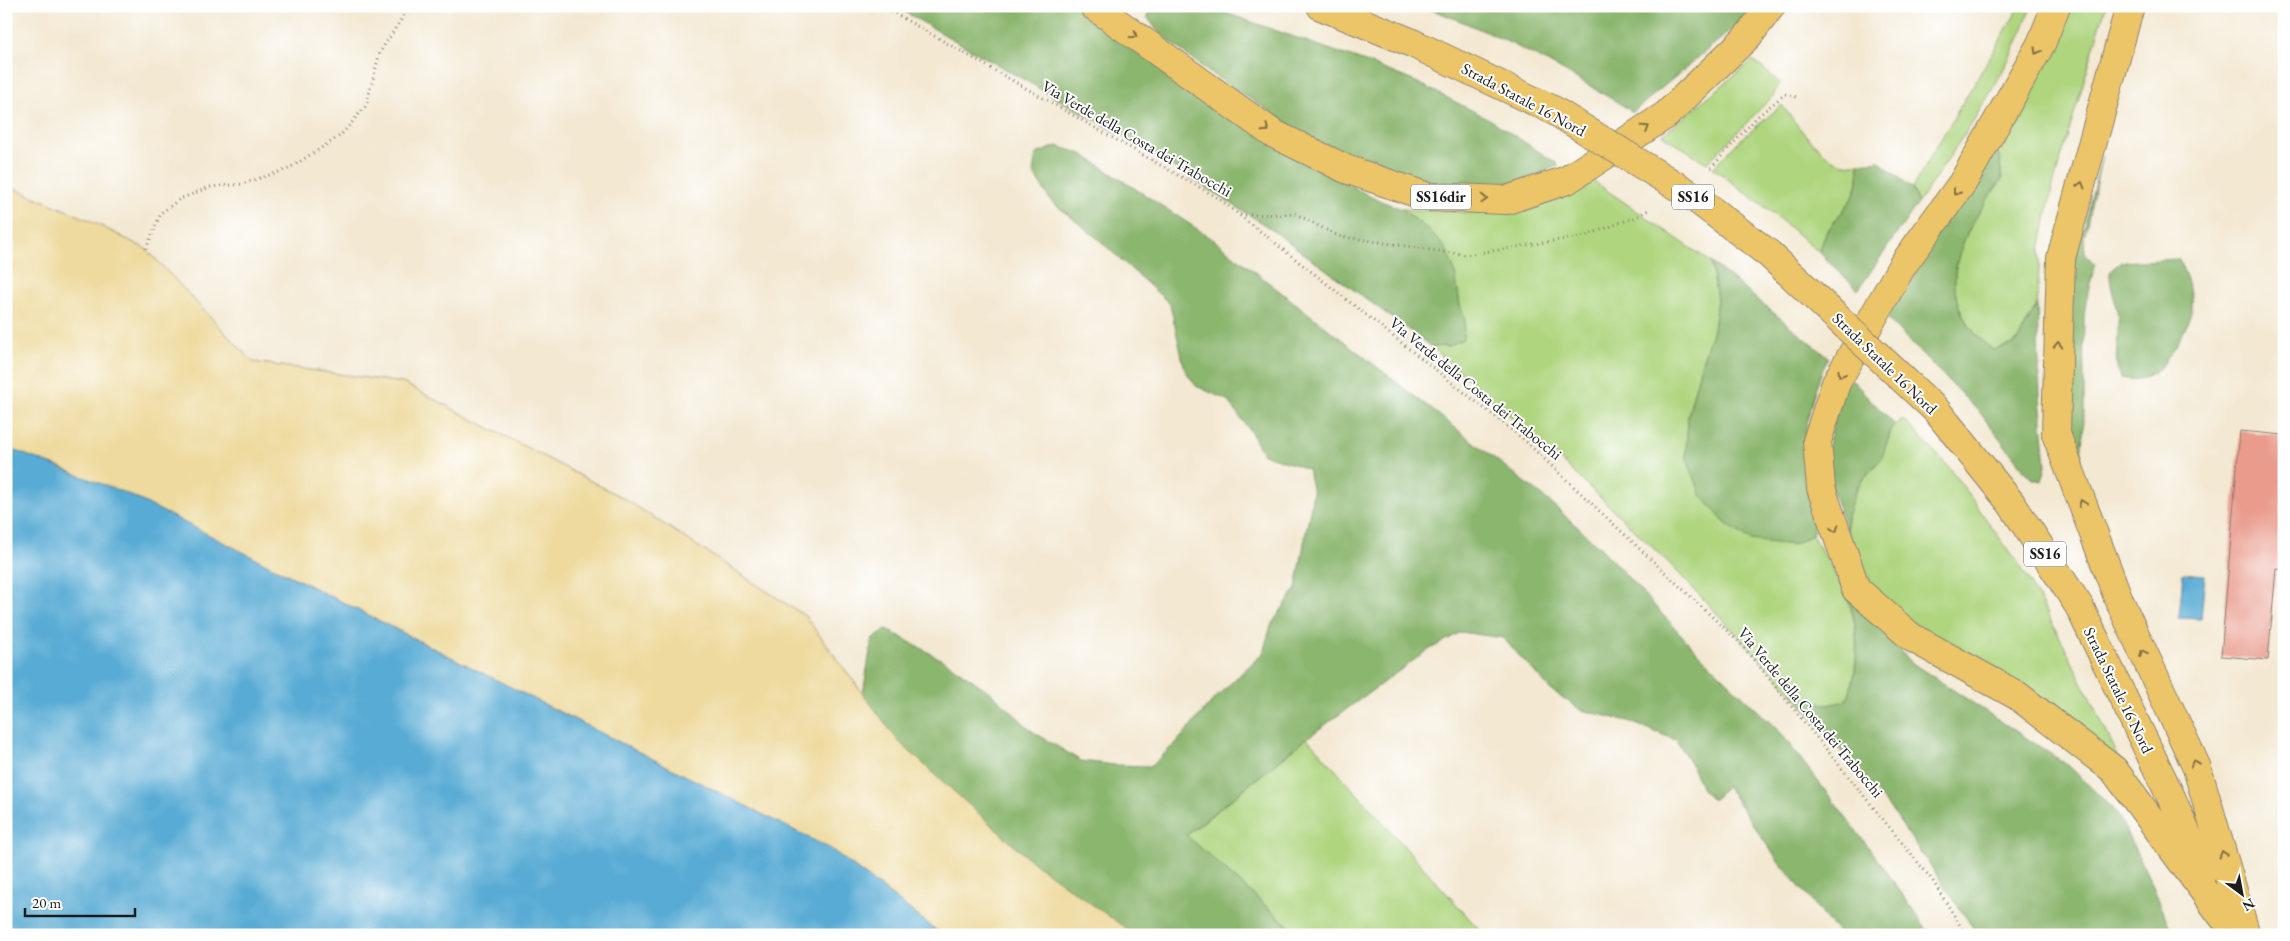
<svg xmlns="http://www.w3.org/2000/svg" width="2290" height="941" viewBox="0 0 2290 941" font-family="'EB Garamond',serif">
  <rect width="100%" height="100%" fill="#fff"/>
  <filter id="ink" filterUnits="userSpaceOnUse"><feTurbulence type="fractalNoise" baseFrequency=".02" numOctaves="2"/><feDisplacementMap in="SourceGraphic" scale="10" xChannelSelector="R" yChannelSelector="G"/><feConvolveMatrix kernelMatrix="1 2 1 2 8 2 1 2 1" color-interpolation-filters="sRGB"/></filter>
  <filter id="wash" filterUnits="userSpaceOnUse"><feTurbulence type="fractalNoise" baseFrequency=".0096" numOctaves="4" result="noise"/><feDisplacementMap in="SourceGraphic" scale="20" xChannelSelector="R" yChannelSelector="G"/><feGaussianBlur stdDeviation="1.12" result="paint"/><feColorMatrix in="noise" values="0 0 0 0 0 0 0 0 0 0 0 0 0 0 0 0 0 1.4 0 .05"/><feComposite in="paint" operator="in"/></filter>
  <g filter="url(#wash)">
    <rect width="100%" height="100%" fill="#f3e8d1"/>
    <path fill="#afd57f" stroke="#66784e" d="M2020 6H2031C2009 74 1958 144 1918 203L1912 188Z
      M2064 6H2106L2052 189 2040 251 2037 304 2020 336 2014 344 1993 350C1925 297 1960 235 2002 179L1999 156 1993 147Z
      M1753 60 1780 83 1773 96 1707 163 1662 135Z
      M1782 105C1795 123 1821 158 1844 164 1848 165 1855 164 1859 163L1858 182 1853 198 1827 231 1819 252 1765 207 1713 168 1738 142Z
      M1589 178 1711 262 1717 299 1713 330 1701 365 1688 415 1686 456 1792 545 1812 535C1837 578 1859 603 1856 656 1855 673 1853 686 1846 701 1823 708 1812 702 1791 692L1669 563 1567 466 1432 347 1449 346 1465 320 1460 306 1458 291 1433 234 1402 209 1467 212Z
      M1903 419 1949 467 2024 572 2064 645 2125 770C2078 739 2032 708 1986 676 1954 654 1920 633 1891 607 1872 589 1843 545 1847 517 1851 482 1885 462 1892 427Z
      M1307 738 1484 935H1299L1186 836Z"/>
    <path fill="#8bb66e" stroke="#546945" d="M894 6H1084L1319 168 1373 198 1402 209 1433 234 1446 249 1455 272 1460 306 1465 320 1463 339 1449 346 1432 347 1265 225 1139 145Z
      M1148 6H1206L1371 64 1416 82 1491 120 1559 165 1522 181 1487 187 1436 184 1410 179 1325 147 1210 73 1159 33 1148 18Z
      M1421 6H1754L1736 26 1633 112C1566 70 1496 32 1421 6Z
      M1057 146 1082 154 1214 240 1544 497 1601 548 1699 654 1780 732 1880 862 1930 935H1840L1778 861 1727 787 1712 800 1702 789 1691 764 1676 740 1628 721 1581 710 1551 690 1503 638 1461 632 1425 652 1307 738 1186 835 1299 935H1135L1030 860 899 742 863 694 872 639 886 629 948 663 994 695 1032 731 1081 761 1114 765 1151 766 1177 742 1215 698 1263 653 1271 625 1296 589 1313 493 1308 469 1263 454 1251 432 1227 400 1196 386 1185 370 1170 304 1097 238 1051 201 1033 173 1036 154Z
      M1993 147 1999 156 2002 179C1960 235 1925 297 1993 350L2014 344 2020 336 2037 304 2040 399 2046 466 2042 481 2033 479 2027 474 1981 414 1883 314Z
      M2102 156 2084 237 2085 254 2095 264C2091 282 2084 301 2084 320 2082 369 2088 419 2079 468L2074 450 2069 408 2070 277Z
      M1879 161 1912 188 1918 203 1858 290 1819 252 1827 231 1853 198 1858 182 1859 163Z
      M2179 259C2184 274 2194 291 2192 307 2190 325 2168 363 2154 373 2143 381 2132 380 2120 378 2112 358 2120 339 2118 318 2117 302 2109 287 2110 271L2121 262Z
      M1711 262 1828 357C1799 423 1801 460 1814 529L1812 535 1792 545 1750 540 1725 523 1701 495 1686 456 1688 415 1701 365 1713 330 1717 299Z
      M1846 374 1895 425 1892 427 1882 458 1857 486 1847 517V531L1823 465Z
      M1846 594 1912 663 2069 766 2117 813 2153 886 2173 935H1978L1893 812 1791 692C1813 702 1823 708 1846 701 1861 669 1860 626 1846 594Z"/>
    <path fill="#eeda9e" stroke="#857b5d" d="M6 185 87 219 146 249 253 362 403 383 625 499 805 616 899 742 1030 860 1135 935H943L831 849 287 574 63 468 6 449Z"/>
    <path fill="#59abd4" stroke="#3a6478" d="M6 447 128 494 831 849 942 935H6Z
      M2183 573 2205 575 2201 619 2179 618Z"/>
    <g id="blocks">
      <path fill="#e99b8c" d="M2240 431 2284 435V569L2276 568 2268 660 2221 656Z"/>
    </g>
  </g>
  <g filter="url(#ink)">
    <use href="#blocks" fill-opacity="0" stroke="#888276" stroke-width="1"/>
    <g fill="none" stroke-linecap="round" stroke-linejoin="round">
      <defs>
        <path id="primary" d="M1094 6 1272 133 1346 169 1428 197 1507 200 1567 180 1666 115 1748 36 1771 6
          M1321 6 1410 42
          M2056 6 2041 44 1963 182 1902 266 1836 383 1817 441 1821 488 1856 589 1911 637 2018 696 2114 770 2223 917
          M2130 6 2061 258 2056 434 2119 600 2197 768 2246 935
          M1936 410 2011 503 2079 606 2171 797 2203 872"/>
      </defs>
      <use href="#primary" stroke="#888276" stroke-width="30"/>
      <path stroke="#888276" stroke-width="3" stroke-dasharray="1 4" stroke-linecap="butt" d="M882 6 1218 198 1522 438 1741 644 1933 881 1966 935
        M1711 168 1757 117 1785 94 1797 97
        M1240 215 1296 214 1338 236 1466 255 1585 236 1638 216 1650 209
        M146 249 161 213 180 199 210 187 242 184 288 169 340 136 366 106 380 52 410 6"/>
      <use href="#primary" stroke="#edc569" stroke-width="28"/>
      <defs>
        <path id="primary-bridge" d="M1410 42 1553 110 1691 195 1769 254 1936 410"/>
      </defs>
      <use href="#primary-bridge" stroke="#888276" stroke-width="30" stroke-linecap="butt"/>
      <use href="#primary-bridge" stroke="#edc569" stroke-width="28"/>
    </g>
    <defs><path id="oneway-chevron" d="M-2-3.5L2.5 0L-2 3.5" fill="none" stroke-width="1.6" stroke-linecap="round" stroke-linejoin="round" transform="scale(1.25)"/></defs>
    <g stroke="#847042">
      <use href="#oneway-chevron" transform="translate(1134 35) rotate(35)"/>
      <use href="#oneway-chevron" transform="translate(2037 51) rotate(119)"/>
      <use href="#oneway-chevron" transform="translate(1646 128) rotate(-33)"/>
      <use href="#oneway-chevron" transform="translate(1266 129) rotate(34)"/>
      <use href="#oneway-chevron" transform="translate(2081 185) rotate(-74)"/>
      <use href="#oneway-chevron" transform="translate(1956 192) rotate(126)"/>
      <use href="#oneway-chevron" transform="translate(1484 199) rotate(2)"/>
      <use href="#oneway-chevron" transform="translate(2058 345) rotate(-88)"/>
      <use href="#oneway-chevron" transform="translate(1841 374) rotate(119)"/>
      <use href="#oneway-chevron" transform="translate(2082 503) rotate(-111)"/>
      <use href="#oneway-chevron" transform="translate(1835 529) rotate(71)"/>
      <use href="#oneway-chevron" transform="translate(2143 653) rotate(-115)"/>
      <use href="#oneway-chevron" transform="translate(2194 763) rotate(-113)"/>
      <use href="#oneway-chevron" transform="translate(2223 854) rotate(-107)"/>
    </g>
  </g>
  <g text-anchor="middle" stroke-width="4" stroke-linejoin="round" paint-order="stroke">
    <g fill="#fff" stroke="#606060" stroke-width="1">
      <rect x="1411" y="184.5" width="60" height="25" rx="4"/>
      <rect x="1672" y="184.5" width="42" height="25" rx="4"/>
      <rect x="2024" y="541.5" width="42" height="25" rx="4"/>
    </g>
    <g font-size="15" font-weight="bold" fill="#1c1c1c">
      <text x="1441" y="202">SS16dir</text>
      <text x="1693" y="202">SS16</text>
      <text x="2045" y="559">SS16</text>
    </g>
    <g font-size="16" fill="#1c1c1c" stroke="#fff">
      <text transform="translate(1524 99) rotate(28)" y="6">Strada Statale 16 Nord</text>
      <text transform="translate(1137 138) rotate(30)" y="6">Via Verde della Costa dei Trabocchi</text>
      <text transform="translate(1885 363) rotate(44)" y="6">Strada Statale 16 Nord</text>
      <text transform="translate(1476 388) rotate(39)" y="6">Via Verde della Costa dei Trabocchi</text>
      <text transform="translate(2119 690) rotate(64)" y="6">Strada Statale 16 Nord</text>
      <text transform="translate(1811 712) rotate(50)" y="6">Via Verde della Costa dei Trabocchi</text>
    </g>
  </g>
  <rect width="2290" height="941" fill="none" stroke="#fff" stroke-width="25"/>
  <g transform="translate(2242 894) rotate(148)" stroke="#ffffff" stroke-width="4" paint-order="stroke">
  <path d="M0-4L9 19L0 12L-9 19Z" fill="#1c1c1c"/>
  <text y="-8" font-size="14" font-weight="bold" text-anchor="middle" fill="#1c1c1c">N</text>
  </g>
  <path d="M25 908v8h110v-8" fill="none" stroke="#1c1c1c" stroke-width="2.5"/>
  <text x="32" y="908" font-size="15" fill="#1c1c1c" stroke="#ffffff" stroke-width="4" paint-order="stroke">20 m</text>
</svg>
